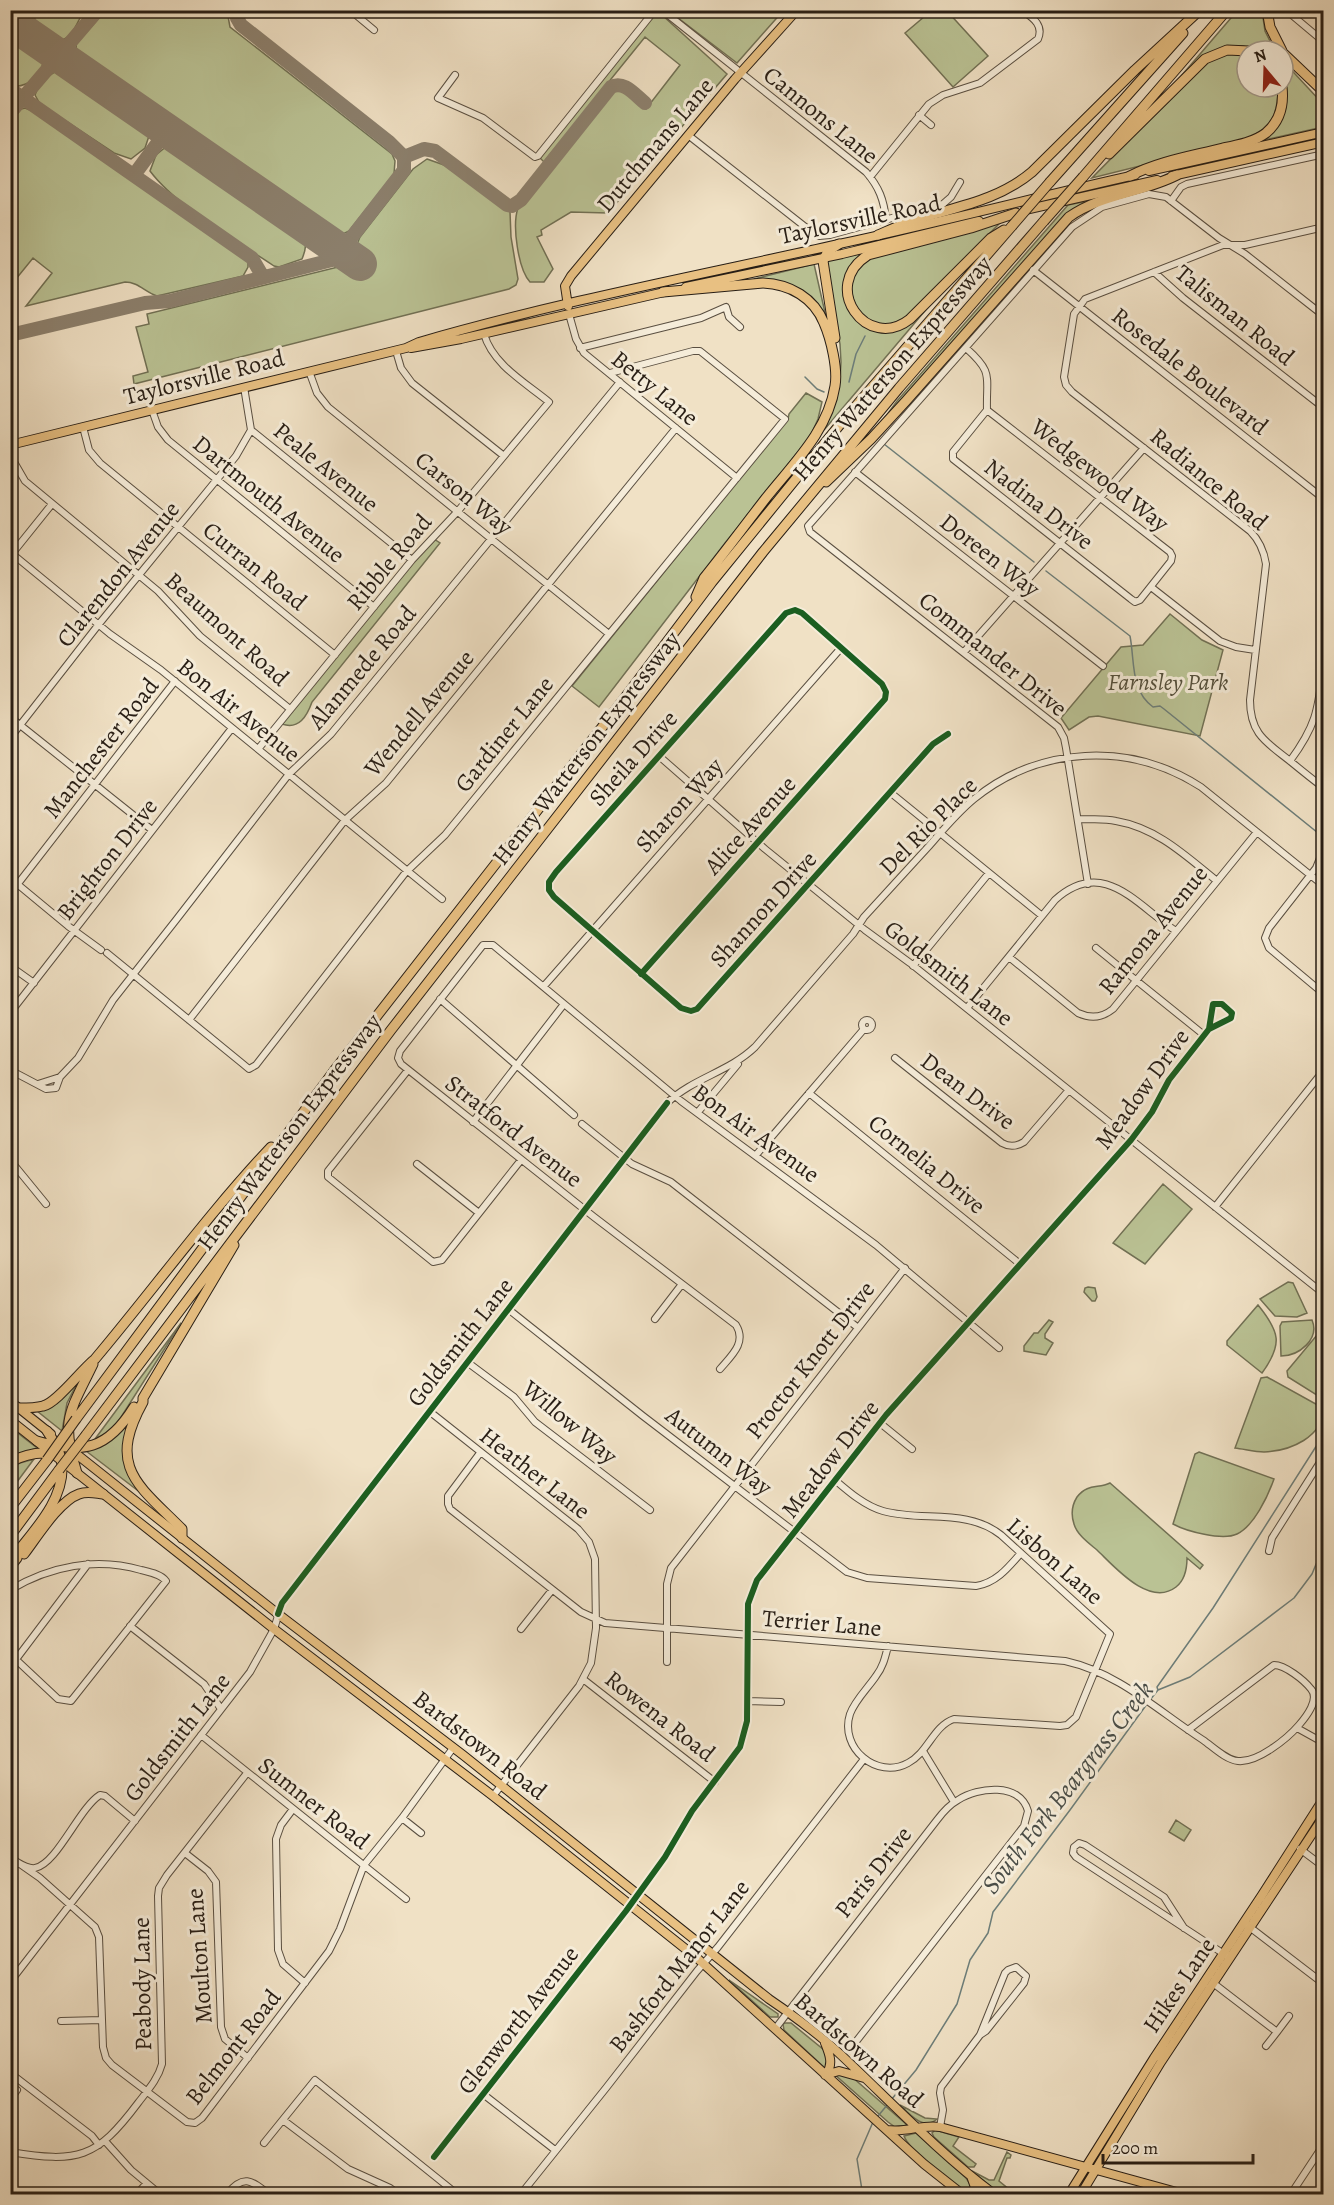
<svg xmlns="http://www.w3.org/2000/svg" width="1334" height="2205" viewBox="0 0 1334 2205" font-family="Alegreya,serif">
  <rect width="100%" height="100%" fill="#f0e1c5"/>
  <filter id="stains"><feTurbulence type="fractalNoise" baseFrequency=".00333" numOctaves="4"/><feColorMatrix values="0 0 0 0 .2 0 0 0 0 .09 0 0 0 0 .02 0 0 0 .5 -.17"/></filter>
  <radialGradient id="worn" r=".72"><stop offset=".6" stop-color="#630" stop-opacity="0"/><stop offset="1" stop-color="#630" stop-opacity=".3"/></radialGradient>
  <path fill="#bac294" stroke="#717054" stroke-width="1.5" d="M35 11H78L80 18C76 26 71 38 61 40 46 43 32 24 35 11Z
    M105 11H227L230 27 392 154 395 161 394 174 349 231 343 234 329 232 77 57 76 44Z
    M669 11H783L737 63Z
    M931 11H947L988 56 953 87 905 33Z
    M1237 11H1262L1265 31 1275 51H1257L1243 46H1231L1176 82Z
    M655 14 662 15 727 74 608 213 571 212 541 230 542 235 537 237 553 269 544 282H530C518 269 512 225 518 208L612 92 623 90 646 109 680 65 645 37 544 162 539 157Z
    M17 43C70 59 26 93 11 85L10 44Z
    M1224 53 1247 54V87H1278C1278 116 1272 128 1244 140L1092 178 1206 62Z
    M1283 61 1323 104V127L1260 141 1268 134 1285 89Z
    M61 70 66 72 145 126 150 133 145 148 131 159 114 153 40 104 35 95C38 85 50 72 61 70Z
    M25 108 35 112 240 253 248 262V267L243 276 157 296C145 292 138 282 125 282L26 306 52 273 33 258 16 279 11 275V121L21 109Z
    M168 145 177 148 302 235C307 244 306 249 302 259L279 267 274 266C237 241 176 206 150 171L156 155Z
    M427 159 444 165 510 212 511 237 518 279 516 285 509 289 134 384 133 376 148 372 136 327 149 324 147 314 346 265 356 270 365 256C357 249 355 247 360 237L413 169Z
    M1092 200 1083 204 881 423 897 401 1068 205Z
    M1000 223 905 318C898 322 888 326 878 324 858 321 844 290 855 272 858 267 864 263 868 259Z
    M860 253 861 256 855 261 848 308 886 331 935 299 824 430 840 380 841 362 840 344 825 261Z
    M814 264 826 317 783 282 754 279Z
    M806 393 822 402 818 419 810 437 725 543 599 707 572 686 788 419 789 414Z
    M434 539 440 543 312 702C307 716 299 730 282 724L404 573Z
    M1170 614 1202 640 1223 650 1200 736 1098 716 1089 717 1069 730 1061 718 1121 647 1143 645Z
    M1163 1184 1192 1209 1145 1264 1113 1243Z
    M1288 1282 1293 1283 1307 1313 1297 1317 1275 1316 1260 1299Z
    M1088 1287 1095 1288 1097 1297 1095 1301H1092L1084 1292 1085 1288Z
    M1258 1305C1280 1332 1283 1344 1262 1373L1227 1345V1341Z
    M1049 1320 1053 1322 1045 1334V1338L1053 1343 1046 1355 1024 1351V1346L1034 1333H1038Z
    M1312 1320C1320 1339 1299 1356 1281 1356L1280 1326 1282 1322Z
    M181 1323 116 1425 107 1433 95 1439Z
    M1317 1335 1323 1340V1399L1288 1377 1287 1371Z
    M82 1374 67 1403 62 1431 37 1411Z
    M1267 1377 1323 1408C1324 1437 1290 1451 1264 1452 1255 1452 1244 1449 1235 1448L1261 1378Z
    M132 1416 124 1441 141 1493 86 1451C108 1446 120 1434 132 1416Z
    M10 1427 37 1448 11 1457Z
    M1199 1452 1274 1479C1268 1496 1254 1526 1237 1534 1222 1541 1186 1531 1173 1524L1195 1454Z
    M34 1459 11 1490V1469L20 1463Z
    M1110 1483 1203 1565 1200 1569 1187 1558C1187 1570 1185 1580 1176 1587 1149 1608 1113 1565 1097 1550 1090 1544 1077 1535 1074 1524 1071 1515 1072 1505 1077 1497 1088 1483 1098 1489 1110 1483Z
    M1176 1820 1191 1830 1184 1841 1169 1832Z
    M729 1980 778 2014V2017H770Z
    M785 2023H791L824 2050 827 2056 826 2069 784 2030 783 2024Z
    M833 2073 852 2077 906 2124V2127H895L888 2122Z
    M900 2105 925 2118 937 2119C924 2131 910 2115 900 2105Z
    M935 2130 959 2137 953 2146 976 2164 974 2167H968L934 2137 932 2133Z
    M916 2133 966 2178 970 2184V2194C955 2187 909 2150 904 2136Z
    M1007 2152 1011 2155 1010 2158H1007L999 2181 1015 2194H1000L972 2171 989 2180H994Z"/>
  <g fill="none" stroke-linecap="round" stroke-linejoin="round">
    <path stroke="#6d7d78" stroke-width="1.5" d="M805 377 817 389 824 392
      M849 382 856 354 865 336
      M884 444 1034 562
      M1046 571 1130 636C1135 662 1130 690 1153 707L1160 706 1164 709 1323 837
      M1158 1690 1157 1687 1213 1608 1324 1434
      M1150 1700 1158 1690 1190 1677 1294 1598 1312 1574 1324 1545
      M891 2100 916 2070 957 2004 970 1960 988 1933 993 1912 1070 1810 1147 1704
      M878 2116 888 2104
      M861 2194 862 2190 857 2159 873 2122"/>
    <path stroke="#8c806d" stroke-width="14" d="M235 10 237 18 241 25 389 142 404 157 424 149 435 151 507 205 512 206 521 200 611 87C624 80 635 95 645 103
      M10 89 252 258 263 277
      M10 113 98 10
      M134 175 168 129
      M10 335 145 303 170 301 332 260 341 251 404 170V157"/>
    <path stroke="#8c806d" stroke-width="34" d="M10 22 360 264"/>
    <defs>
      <path id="minor" d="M350 10 374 30
        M662 10 866 172C879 187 884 200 886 220
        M1293 16 1324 42
        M455 75 438 98 483 118 535 157 538 156 655 10
        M919 115 931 125
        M688 135 813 233 819 236 830 235 943 204 951 197 960 182
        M870 177 929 104 943 95 980 83 1038 39C1044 25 1033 18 1022 10
        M1171 201 1181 187 1187 184 1324 154
        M1324 227 1245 245H1223L1085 299 1074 314 1064 377 1066 385 1072 392 1250 531C1260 541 1264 551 1266 564L1250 700C1250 734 1266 742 1290 761 1301 770 1312 779 1324 788
        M1033 270 1324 499
        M1154 272 1183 298 1324 408
        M569 314 576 339 584 353 737 478
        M580 348 701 318 726 307 729 317 740 327
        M966 348C994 373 986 376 987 410
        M396 351 401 368 412 383 504 456
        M309 371 317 393 328 407 609 634
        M244 387 251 430 412 560
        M152 410 158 427 168 440 374 607
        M987 410 1170 552 1172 556 1171 561 1140 600 1135 602 1131 599 953 459V452Z
        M83 427 89 450 100 463 335 655
        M10 430 14 444
        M10 455 25 481 158 591 200 636 290 709
        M855 472 1103 666
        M10 552 110 634 161 670 442 899
        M11 555 52 504
        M1151 587 1220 641 1236 647 1255 650
        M964 652 1144 448
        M10 717 152 830
        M10 738 99 624 236 456 251 430
        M259 748 412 560 458 511 549 402C526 383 493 365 484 334
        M659 756 765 849 865 930 910 963 1324 1294
        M1290 761C1318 723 1318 708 1324 662
        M891 793 1041 915
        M1078 819C1091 820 1103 818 1116 821 1157 828 1186 856 1217 881
        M1324 848 1316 868 1269 928 1265 938 1269 948 1324 994
        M10 878 68 926 101 950
        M1088 884 1066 748 1064 738 1058 727 810 532 808 526 1072 227 1102 207 1149 194 1166 197 1219 238 1245 254 1324 316
        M10 894 175 681
        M1096 948 1204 1035
        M107 953 243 1064 249 1069 256 1065 406 872 445 835 785 419 700 351H693L610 373
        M1009 957 1078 1013C1091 1019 1102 1018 1113 1009L1257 832
        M10 966 34 983
        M913 966 989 873
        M641 974 885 699 886 692 882 684 802 613 795 610 786 613 556 872 549 882V890L554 897 681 1008 691 1011 697 1009 933 744 948 734
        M544 986 841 648
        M440 999 574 1115
        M967 1008 1055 900C1104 856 1137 906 1176 931
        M10 1013 232 728
        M862 1025a5 5 0 1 1 10 0a5 5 0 1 1-10 0Z
        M189 1020 345 820 386 783 676 428
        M895 1058 1002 1143C1009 1147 1016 1147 1024 1142L1068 1091
        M10 1070 46 1089 56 1088 60 1077 78 1058 113 1000 176 920 289 774 331 734 620 382
        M408 1070 328 1171V1177L433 1262 442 1260 521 1160
        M38 1084 60 1077
        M809 1093 1020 1264
        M698 1112 738 1064
        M473 1122 564 1004
        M582 1124 632 1164 671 1182 857 1327
        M756 1155 864 1029
        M10 1160 46 1204
        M417 1164 479 1213
        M1215 1207 1324 1070
        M508 1309 643 1416 847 1572 867 1578 976 1586C996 1583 1008 1568 1021 1553
        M655 1319 682 1284
        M467 1362 514 1397 535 1422 650 1510
        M720 1369C731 1356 747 1343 736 1325L594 1217 401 1064 398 1058 400 1051 483 945H493L681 1101 876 1245 999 1348
        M429 1411 578 1529 589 1542 595 1559 596 1628 591 1663 579 1686 493 1796
        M880 1423 912 1449
        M480 1453 448 1496V1504L450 1509 581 1612 605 1623 1065 1661C1119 1673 1158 1711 1203 1740 1213 1747 1226 1760 1238 1761 1257 1763 1287 1739 1299 1725 1306 1717 1320 1699 1311 1689 1304 1680 1285 1665 1274 1665L1188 1730
        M835 1480C849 1492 865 1506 883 1511 922 1522 967 1508 1001 1535L1110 1634 1076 1717 1067 1725 1060 1726 954 1719C933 1726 928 1753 908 1763 877 1780 839 1748 850 1714 855 1700 868 1688 876 1676 883 1667 885 1658 888 1646
        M1269 1551 1272 1538 1324 1456
        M10 1590C50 1566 96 1557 141 1570 149 1572 161 1574 166 1581L71 1701 58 1699 10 1654
        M130 1626 204 1684 221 1709
        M521 1629 552 1590
        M17 1658 88 1564
        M667 1662V1584L671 1568 905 1268
        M583 1679 715 1782
        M747 1701 781 1702
        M1297 1728 1324 1743
        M201 1735 406 1899
        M923 1751 954 1802
        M293 1809 281 1825 276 1839 278 1950 283 1964 305 1983
        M402 1818 421 1833
        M1300 1849 1324 1867
        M185 1853 208 1871 216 1882 221 2027 225 2039 248 2058
        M10 1857 40 1878 95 1927 99 1937 103 2047 106 2058 112 2065 187 2122 195 2123 202 2118 329 1951 340 1929 364 1865 402 1818 453 1748
        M10 1871 17 1862C22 1865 29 1869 35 1868 57 1864 79 1808 100 1795L105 1796 135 1821
        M1247 1925 1324 1984
        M1184 1928 1164 1897 1085 1845 1079 1843 1074 1847 1073 1853 1076 1857 1227 1956
        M10 1982 250 1672 274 1629 282 1603 667 1103C693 1078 729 1072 755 1047L853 934 864 917C886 893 908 869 929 846 943 830 957 813 974 799 1039 746 1130 741 1201 787L1324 886
        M1213 1983 1277 2032 1289 2016
        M61 2021 102 2020
        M775 2029 788 2012 937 1820C943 1812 949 1805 958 1800 978 1787 1020 1782 1028 1811L1024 1826 851 2048 849 2049 844 2047 793 2006
        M1266 2046 1277 2032
        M10 2073 92 2136 99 2145
        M483 2094 555 2150
        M10 2100 17 2090
        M283 2120 348 2169 390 2188 398 2194
        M940 2127 943 2110 940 2093 941 2087 980 2035 1005 1973 1008 1970 1016 1967 1026 1976 1024 1983 986 2031 980 2035
        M105 2141 131 2170 160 2194
        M264 2143 315 2080 457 2194
        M10 2152C78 2163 96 2159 138 2103 148 2090 158 2079 162 2064L158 1896 159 1888 167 1875 247 1773
        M434 2157 626 1911 665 1857 692 1811 740 1747 747 1721 748 1604 757 1580 886 1415 1131 1140 1152 1112 1169 1080 1209 1029 1231 1018 1232 1013 1222 1004H1213L1209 1029
        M137 2194 146 2184
        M227 2194C243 2174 251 2180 269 2194
        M521 2194 606 2088 697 1971 718 1947 864 1759
        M1291 2194 1324 2144"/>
      <path id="major" d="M1149 171 1324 132
        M1172 176 1324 142
        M1025 210 1157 180
        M686 287 842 254 979 221
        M568 306 565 286 571 276 735 79 797 10
        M411 348 461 339 669 291
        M10 445 406 348 419 342C557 302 699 275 839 244 938 223 1036 197 1135 175
        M10 1401 51 1434
        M10 1420 274 1629 493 1796 697 1958 924 2164 962 2194
        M70 1449 278 1614 463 1755 769 1999C794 2016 819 2034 841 2055 891 2102 939 2153 994 2194
        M825 2043C829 2053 834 2064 826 2074
        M825 2075 839 2071 864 2078
        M887 2130C908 2133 921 2124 940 2127L1184 2194
        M971 2176 976 2190 974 2194
        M1069 2194 1154 2058 1262 1895 1324 1798
        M1081 2194 1161 2062 1324 1816"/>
      <path id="highway" d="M1267 10 1270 27 1282 51
        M1283 53 1324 92
        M1109 154 1205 59 1227 50 1249 51
        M1130 176C1159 161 1192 156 1223 148 1238 145 1254 142 1266 133 1280 121 1284 104 1282 87
        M1083 177 1227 10
        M1050 182 1183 33
        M1004 230 991 238 910 319C867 353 819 286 868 255L971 228 1016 213
        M878 235C892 229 907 222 921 218 961 206 1000 199 1032 172L1135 70 1200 10
        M663 292 763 283C790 284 814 298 824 323 831 339 838 369 835 386 828 431 793 464 766 498 745 525 725 552 704 578L696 597
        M835 338 823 261 828 251 839 244
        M826 482 871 439 906 401 1069 217C1101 194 1142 193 1177 175
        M19 1408C27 1408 35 1408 43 1406 57 1403 81 1370 95 1359 154 1289 208 1214 271 1147
        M76 1419 334 1071 621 703 712 582 842 422 1012 226
        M86 1435 391 1030 763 552 899 388 1044 221
        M37 1441C83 1455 108 1449 134 1407
        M10 1462C25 1454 40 1451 56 1454
        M77 1473C60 1419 70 1412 93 1364
        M10 1508 47 1460
        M10 1536 59 1470
        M182 1538V1529C137 1484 107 1467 143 1402V1398L234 1245
        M24 1554C37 1537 59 1501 79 1494 87 1491 94 1493 103 1494
        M10 1567 17 1558 19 1550C38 1526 64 1498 62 1465 61 1452 54 1441 47 1431"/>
    </defs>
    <use href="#minor" stroke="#5a4f41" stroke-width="8"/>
    <use href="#major" stroke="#281e15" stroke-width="10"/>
    <use href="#highway" stroke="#281e15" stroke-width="11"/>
    <use href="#minor" stroke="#f5ecd9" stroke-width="6"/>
    <use href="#major" stroke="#e8c082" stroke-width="8"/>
    <use href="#highway" stroke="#e8c082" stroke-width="9"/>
    <defs>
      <path id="highway-bridge" d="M1044 221 1083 177
        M1012 226 1050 182
        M47 1460 76 1419
        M59 1470 86 1435"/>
    </defs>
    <use href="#highway-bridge" stroke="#281e15" stroke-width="11" stroke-linecap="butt"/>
    <use href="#highway-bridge" stroke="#e8c082" stroke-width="9"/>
    <defs>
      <path id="cycleway" d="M641 974 885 699 886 692 882 684 802 613 795 610 786 613 556 872 549 882V890L554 897 681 1008 691 1011 697 1009 933 744 948 734
        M278 1614 282 1603 667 1103
        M434 2157 626 1911 665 1857 692 1811 740 1747 747 1721 748 1604 757 1580 886 1415 1131 1140 1152 1112 1169 1080 1209 1029 1231 1018 1232 1013 1222 1004H1213L1209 1029"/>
    </defs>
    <use href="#cycleway" stroke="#f5ecd9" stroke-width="10"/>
    <use href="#cycleway" stroke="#1b5e20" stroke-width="6"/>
  </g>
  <g text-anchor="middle" stroke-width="6" stroke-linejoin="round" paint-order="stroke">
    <g font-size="24" fill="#281e15" stroke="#f5ecd9">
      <text transform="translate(821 115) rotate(39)" y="8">Cannons Lane</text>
      <text transform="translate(655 145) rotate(-50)" y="8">Dutchmans Lane</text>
      <text transform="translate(860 219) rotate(-12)" y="8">Taylorsville Road</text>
      <text transform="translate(1235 315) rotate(39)" y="8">Talisman Road</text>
      <text transform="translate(892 368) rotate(-49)" y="8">Henry Watterson Expressway</text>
      <text transform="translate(1190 371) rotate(38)" y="8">Rosedale Boulevard</text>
      <text transform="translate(204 377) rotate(-14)" y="8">Taylorsville Road</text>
      <text transform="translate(655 388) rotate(39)" y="8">Betty Lane</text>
      <text transform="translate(326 467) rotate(39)" y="8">Peale Avenue</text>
      <text transform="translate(1100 475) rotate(38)" y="8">Wedgewood Way</text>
      <text transform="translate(1209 479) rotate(40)" y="8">Radiance Road</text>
      <text transform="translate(464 493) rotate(39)" y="8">Carson Way</text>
      <text transform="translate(269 499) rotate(39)" y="8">Dartmouth Avenue</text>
      <text transform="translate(1039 504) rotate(38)" y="8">Nadina Drive</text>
      <text transform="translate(990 555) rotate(38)" y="8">Doreen Way</text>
      <text transform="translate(389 562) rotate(-50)" y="8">Ribble Road</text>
      <text transform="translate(255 566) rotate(39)" y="8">Curran Road</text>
      <text transform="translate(118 574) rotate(-51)" y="8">Clarendon Avenue</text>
      <text transform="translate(227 629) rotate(42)" y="8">Beaumont Road</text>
      <text transform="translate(993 654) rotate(39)" y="8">Commander Drive</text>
      <text transform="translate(362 667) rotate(-50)" y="8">Alanmede Road</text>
      <text transform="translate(239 710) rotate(39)" y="8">Bon Air Avenue</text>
      <text transform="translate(419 713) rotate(-50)" y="8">Wendell Avenue</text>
      <text transform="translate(504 734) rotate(-51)" y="8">Gardiner Lane</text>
      <text transform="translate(101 748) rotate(-52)" y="8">Manchester Road</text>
      <text transform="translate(586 748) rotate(-52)" y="8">Henry Watterson Expressway</text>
      <text transform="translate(633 758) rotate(-48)" y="8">Sheila Drive</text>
      <text transform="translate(679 805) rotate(-48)" y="8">Sharon Way</text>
      <text transform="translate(750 825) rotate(-48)" y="8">Alice Avenue</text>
      <text transform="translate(928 826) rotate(-45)" y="8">Del Rio Place</text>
      <text transform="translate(107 859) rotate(-52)" y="8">Brighton Drive</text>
      <text transform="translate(763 909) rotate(-48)" y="8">Shannon Drive</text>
      <text transform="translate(1153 930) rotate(-51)" y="8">Ramona Avenue</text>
      <text transform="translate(949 973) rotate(38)" y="8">Goldsmith Lane</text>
      <text transform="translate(1142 1089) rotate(-54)" y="8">Meadow Drive</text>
      <text transform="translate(968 1091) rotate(37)" y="8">Dean Drive</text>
      <text transform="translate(514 1131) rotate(38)" y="8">Stratford Avenue</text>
      <text transform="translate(289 1132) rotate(-53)" y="8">Henry Watterson Expressway</text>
      <text transform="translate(756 1133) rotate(36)" y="8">Bon Air Avenue</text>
      <text transform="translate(927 1164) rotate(39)" y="8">Cornelia Drive</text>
      <text transform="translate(460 1342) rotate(-52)" y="8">Goldsmith Lane</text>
      <text transform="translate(810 1360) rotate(-52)" y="8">Proctor Knott Drive</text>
      <text transform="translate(570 1422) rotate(40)" y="8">Willow Way</text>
      <text transform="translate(719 1451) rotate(38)" y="8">Autumn Way</text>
      <text transform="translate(830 1459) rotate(-52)" y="8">Meadow Drive</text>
      <text transform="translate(535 1473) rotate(38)" y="8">Heather Lane</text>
      <text transform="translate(1055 1561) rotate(41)" y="8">Lisbon Lane</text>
      <text transform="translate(822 1623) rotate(5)" y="8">Terrier Lane</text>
      <text transform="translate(660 1716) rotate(38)" y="8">Rowena Road</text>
      <text transform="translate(177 1737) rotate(-52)" y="8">Goldsmith Lane</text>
      <text transform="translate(480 1745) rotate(38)" y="8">Bardstown Road</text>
      <text transform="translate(314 1803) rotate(38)" y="8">Sumner Road</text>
      <text transform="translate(873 1872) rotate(-52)" y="8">Paris Drive</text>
      <text transform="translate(199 1956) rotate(-94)" y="8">Moulton Lane</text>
      <text transform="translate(679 1966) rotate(-52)" y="8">Bashford Manor Lane</text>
      <text transform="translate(142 1984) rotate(-91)" y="8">Peabody Lane</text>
      <text transform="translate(1179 1985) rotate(-56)" y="8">Hikes Lane</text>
      <text transform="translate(518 2020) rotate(-52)" y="8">Glenworth Avenue</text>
      <text transform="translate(233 2047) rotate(-52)" y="8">Belmont Road</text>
      <text transform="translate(859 2050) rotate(41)" y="8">Bardstown Road</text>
    </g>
    <g font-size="24" font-style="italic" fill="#544f3b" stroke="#f5ecd9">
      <text x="1168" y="690">Farnsley Park</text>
    </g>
    <g font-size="26" font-style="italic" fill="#4a4d47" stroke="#f5ecd9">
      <text transform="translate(1067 1787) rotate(-52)" y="9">South Fork Beargrass Creek</text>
    </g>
  </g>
  <rect width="1334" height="2205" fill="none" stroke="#f0e1c5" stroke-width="36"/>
  <rect x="12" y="12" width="1310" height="2181" fill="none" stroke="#281e15" stroke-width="3"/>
  <rect x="18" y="18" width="1298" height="2169" fill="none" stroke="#281e15" stroke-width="1.5"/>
  <g transform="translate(1265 69) rotate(341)"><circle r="28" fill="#f5ecd9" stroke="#a39a8b" stroke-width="1.5"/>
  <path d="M0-4.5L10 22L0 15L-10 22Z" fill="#8f2418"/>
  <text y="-9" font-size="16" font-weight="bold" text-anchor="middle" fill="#281e15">N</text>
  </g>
  <path d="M1103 2154v9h150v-9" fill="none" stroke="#281e15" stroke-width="3"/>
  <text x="1112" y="2154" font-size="18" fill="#281e15" stroke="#f5ecd9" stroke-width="4.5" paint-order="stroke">200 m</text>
  <rect width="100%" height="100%" filter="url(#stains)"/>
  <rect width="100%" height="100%" fill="url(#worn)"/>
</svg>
